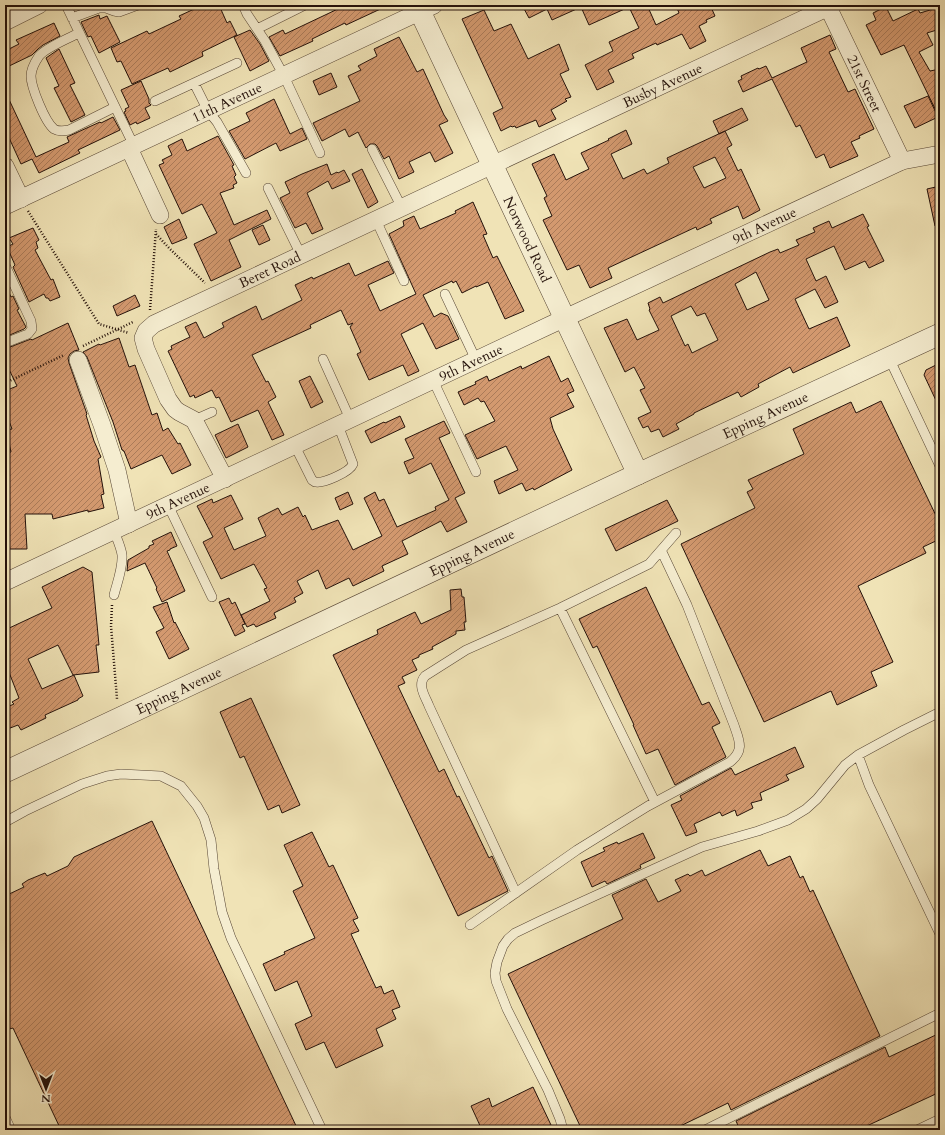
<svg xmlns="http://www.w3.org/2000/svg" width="945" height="1135" viewBox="0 0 945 1135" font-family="Cardo,serif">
  <defs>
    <pattern id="building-hatch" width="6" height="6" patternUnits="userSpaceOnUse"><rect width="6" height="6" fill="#d3996f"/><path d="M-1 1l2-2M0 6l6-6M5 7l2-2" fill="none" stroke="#ab7b59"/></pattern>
  </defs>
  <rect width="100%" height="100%" fill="#f0e3b6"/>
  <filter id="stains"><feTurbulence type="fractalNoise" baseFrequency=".005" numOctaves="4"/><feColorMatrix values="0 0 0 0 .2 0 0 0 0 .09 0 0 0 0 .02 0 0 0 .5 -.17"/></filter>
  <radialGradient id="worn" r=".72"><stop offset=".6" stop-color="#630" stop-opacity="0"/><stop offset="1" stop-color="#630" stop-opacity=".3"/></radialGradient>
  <path fill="url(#building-hatch)" stroke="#24110a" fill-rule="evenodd" d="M203 5H219L227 23 230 21 237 35 202 52 203 56 170 72 168 68 132 84 121 61 117 62 111 48 147 31 149 34 181 19 179 16Z
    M352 5H389L346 25 345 23 312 39 313 41 280 56 269 37 283 30 285 34 342 7 344 9Z
    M522 5H647L656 25 679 13 677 8 683 5H710L715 16 706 20 707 22 699 26 706 41 690 49 682 34 657 45 656 43 632 54 634 58 608 70 614 82 597 90 585 65 613 51 609 42 639 28 629 7 589 25 581 7 552 20 547 9 529 18Z
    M940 7V29L927 33 933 45 919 52 930 71 940 69V119L904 45 881 55 866 25 876 20 873 13 881 9H887L893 21 918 9 920 13Z
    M484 10 494 31 511 24 528 59 559 44 569 70 560 74 571 97 565 99 567 101 551 110 556 119 539 127 536 120 516 128 515 126 512 127 511 126 501 131 493 113 503 108 462 19Z
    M99 15 100 19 107 16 120 42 99 53 91 36 88 37 81 22Z
    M54 23 60 36 43 45 38 49 32 55 5 68V51L19 44 16 40Z
    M250 30 260 44 269 61 250 71 234 37Z
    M830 35 836 49 829 52 848 92 855 89 874 129 859 136 860 138 851 142 858 156 830 168 824 154 816 158 800 125 796 127 772 79 743 92 738 81 742 79 741 76 758 68 759 69 766 66 772 78 807 62 801 48Z
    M399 37 417 72 423 69 444 115 448 121 439 125 453 153 435 162 430 152 409 162 414 172 399 179 389 156 384 159 377 146 375 144H370L366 148 358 132 349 137 345 129 322 141 313 123 360 101 348 76 361 70 358 66 377 56 374 49Z
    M59 49 75 83 70 85 85 115 71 122 54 88 59 86 46 58Z
    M331 73 337 87 319 95 313 81Z
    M141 81 149 99V103L151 105 145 108 150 118 137 124 136 122 130 125 124 112 126 111 125 109 129 107 121 90Z
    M5 91 36 157 69 142 67 137 100 122 101 123 113 117 120 130 78 150 80 153 39 173 32 159 21 164 5 129Z
    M928 96 938 117 915 128 904 106Z
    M274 99 290 134 302 128 307 139 280 151 276 143 245 159 229 131 250 121 246 113Z
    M742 108 748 120 719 134 713 121Z
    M626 130 632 144 611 154 623 179 644 169 647 174 669 163 667 158 725 131 732 145 727 148 738 171 741 169 760 210 743 219 738 206 710 219 712 223 697 230 696 227 608 268 612 278 590 288 579 265 567 270 543 220 552 216 544 198 547 196 532 164 554 154 566 180 589 169 581 153 609 140 608 139ZM715 157 726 178 704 188 693 167Z
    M218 136 234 165 232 166 236 175 234 177 237 183 233 185 234 188 220 193 234 225 267 210 271 219 229 240 241 267 211 281 194 244 217 233 202 204 182 214 159 165 164 163 162 160 172 155 168 146 182 139 187 151Z
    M327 164 331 175 337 172 338 173 344 170 350 181 332 189 328 181 307 193 323 229 312 234 306 223 295 228 280 198 290 193 285 182 302 174Z
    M362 169 378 202 368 208 352 174Z
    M940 186V225L935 226 927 189Z
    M473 202 487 234 483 235 493 258 497 256 524 311 505 319 488 282 476 287V286L462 293 456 281 453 283 452 281 423 295 434 317 441 313 448 316 459 339 436 349 423 323 401 334 419 371 408 376 403 365 369 380 357 354 361 352 350 327 353 323 348 325 341 310 310 325 311 328 252 355 266 382 268 381 276 397 268 402 284 435 272 440 258 410 231 422 219 397 216 398 212 390 195 398 194 395 190 397 168 351 172 349 171 346 190 337 185 327 196 322 204 338 224 327 222 323 256 306 262 320 302 300 295 285 312 277 313 279 349 263 355 276 388 261 394 273 368 285 380 311 416 294 389 234 404 226 403 221 414 216 420 229 456 213 455 211Z
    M863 214 869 226 867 227 884 261 869 268 865 261 845 270 834 246 806 259 816 281 826 276 838 302 825 308 815 289 795 299 809 329 837 317 850 346 793 373 790 367 758 384 759 387 741 397 738 392 694 413V414L676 424 679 429 663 437 659 429 651 432 648 426 643 428 638 418 651 412 640 390 645 388 634 367 625 372 604 328 627 319 637 340 659 330 649 310 650 309 648 303 660 297 663 303 770 252 778 249 780 253 799 245 796 240 815 232 813 228 829 221 832 228ZM756 272 769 300 747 310 735 284ZM691 306 697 316 705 313 718 340 692 353 688 344 685 346 671 316Z
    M179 219 187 238 172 244 164 227Z
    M263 225 270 240 259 245 252 230Z
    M33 228 39 240 36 242 38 248 35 250 51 280 53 279 60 297 50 301 48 298H46L44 294 29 302 13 267 15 265 7 247 13 244 9 238Z
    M5 284 11 297 13 296 19 309 17 310 26 327 24 329 5 337Z
    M135 295 140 306 117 316 113 306Z
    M68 323 79 350 74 351 70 354 68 358 69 363 87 414 86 415 94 441 101 457 98 459 104 494 101 495 104 508 88 512V510L53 519 52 514H25L27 549H5V453L11 452 6 430 12 429 5 410V391L17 386 5 361V349L31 339 32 340Z
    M119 338 129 367 135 365 152 415 157 413 163 431 168 428 178 444 180 443 191 465 172 474 162 455 131 469 124 451H123V450H122L113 422 87 357 83 352 99 344 100 345Z
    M549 356 561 382 568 378 574 391 567 394 574 407 550 418 553 429 572 470 534 490 533 488 526 491 522 483 499 494 494 481 518 470 506 446 477 459 465 435 495 421 484 401 481 402 478 398 464 405 458 392 476 384 475 382 487 376 489 381 521 366 522 369Z
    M940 363V409L924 375 926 370Z
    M310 376 323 402 311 408 299 381Z
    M881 401 940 524V539L923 547 926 553 858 586 893 662 871 672 877 686 837 705 831 691 764 722 681 544 755 508 747 492 753 489 748 480 804 454 793 429 851 402 856 413Z
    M400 416 405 427 371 443 365 431 384 422 385 423Z
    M444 421 450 433 439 438 465 493 455 498 467 522 447 532 441 521 402 541 408 554 382 566 384 571 353 586 349 578 326 589 318 570 297 581 303 593 294 598 296 602 274 613 276 618 256 627 254 624 247 627 241 615 270 601 264 589 267 588 254 564 221 579 203 542 213 537 197 506 212 499 213 503 231 495 243 519 224 528 234 550 266 536 258 518 278 508 282 515 298 507 303 517 305 515 312 530 338 520 353 550 382 536 364 498 375 492 379 501 384 499 397 527 436 510 435 507 449 500 431 463 409 474 404 462 414 458 405 439Z
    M238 424 248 447 226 458 215 435Z
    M348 492 353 504 340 510 335 498Z
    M667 500 678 521 616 551 605 529Z
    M171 532 177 546 170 549V550L167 551 185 591 162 602 156 589 157 588 145 563 127 571 128 560 149 548V546L154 544 152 541Z
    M83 567 92 572 99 645H96L99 672 73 675 58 645 28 659 42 689 74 675 83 696 78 699V700L45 715 46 718 21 730 18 725 5 730V708L14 704 12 702 19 698 5 662V630L52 608 42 587Z
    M646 587 702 705 709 702 720 723 712 727 726 757 675 785 658 749 646 754 633 725H634L597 646 593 648 579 619Z
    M461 589 462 597H464L466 622H464L465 630 456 631V634L432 647 433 649 419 655V657L412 660 417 670 402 677 405 683 398 686 439 772 444 769 457 797 459 796 489 858 492 856 508 891 458 916 333 655 378 634 377 630 415 612 421 624 451 610 450 590Z
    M229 598 232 604 235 602 245 624 242 625 245 631 235 636 219 602Z
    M167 602 174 623 175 622 189 649 169 659 156 632 164 628 153 607Z
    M251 698 300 805 282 813 279 805 268 810 244 756 240 758 220 712Z
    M795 747 804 767 786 775 789 780 760 793 762 800 751 803 753 808 737 816 735 810 722 816 720 812 694 824 697 832 686 836 671 805 682 800 680 796 731 768 735 775Z
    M152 821 298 1130H61L13 1028 9 1029 8 1027 5 1029V896L24 887 22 884 28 880 45 873 47 876 68 866 74 857Z
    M312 832 329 867 333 865 358 918 353 920 359 931 351 934 376 988 381 986 384 994 393 990 400 1007 392 1010 396 1019 376 1029 383 1046 336 1068 324 1042 306 1050 295 1024 312 1016 297 981 275 991 263 964 285 954 284 952 315 938 293 891 303 886 284 845Z
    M643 833 655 858 640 865 641 868 607 884 605 881 592 887 581 862 605 851 603 848 617 842 618 844Z
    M760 850 768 866 790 856 800 878 803 876 810 892 813 890 880 1036 731 1110 728 1103 672 1130H582L508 974 623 919 612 895 646 879 658 902 681 891 675 880 688 874 690 876 702 870 705 876Z
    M940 1033V1092L858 1130H740L736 1121 885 1047 889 1057Z
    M533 1087 551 1125 550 1126 552 1130H482L471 1106 489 1098 492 1107Z"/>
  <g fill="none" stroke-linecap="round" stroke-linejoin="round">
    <defs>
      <path id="service" d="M66 5 134 146
        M243 5 247 14 265 41 284 76 320 153
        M72 18 99 8H106L114 11 119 12 138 5
        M257 29 305 5
        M79 33C69 38 45 48 39 56 35 62 31 69 31 76 31 87 45 122 54 129 59 132 64 131 69 130L115 107
        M194 83 208 111 217 122 246 173
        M155 101 237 63
        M372 149 402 208
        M268 188 301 255
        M376 220 404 281
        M5 265 31 321 32 329 28 334 5 343
        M445 294 476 360
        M889 358 940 466
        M323 359 350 419
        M433 380 476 472
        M194 420 212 412
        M295 446 312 480 315 482C323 484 350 472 353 464L338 425
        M168 505 212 597
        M114 531C117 539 121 547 122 555 123 568 117 583 114 595
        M560 608 655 802
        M858 755 869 785 940 934
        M5 822 25 811 82 784 107 776 121 774 161 776 181 786 197 806 204 818 211 840 214 869 222 912 231 938 322 1130
        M516 893 429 706C425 696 417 685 425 676L466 650 560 608 649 564 676 533
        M470 925 577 850 648 806 730 762C745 750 739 740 734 725L687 605 661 550
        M5 1117 11 1130
        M563 1130 560 1119 548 1090 507 1009 496 981 495 973 497 962 503 946 508 939 515 933 542 920 702 847 758 831 788 820 806 809 817 799 845 765 858 755 904 730 940 712
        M705 1130 940 1013
        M917 1130 940 1119"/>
      <g id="minor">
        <path id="s1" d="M827 5 902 161"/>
        <path d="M5 22 39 5"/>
        <path d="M129 148 160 215"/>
        <path d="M5 166 21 199"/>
        <path id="s2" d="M5 206 434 5"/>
        <path d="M78 360 102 425 117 470 129 524"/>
        <path id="s3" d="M225 479 194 420 179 412 175 409 168 399 146 349 143 338 146 331 154 324 833 5"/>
        <path id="s4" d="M5 582 548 326 902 161 940 154"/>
      </g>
      <g id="tertiary">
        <path id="s5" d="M417 5 638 474"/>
        <path id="s6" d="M5 772 638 474 940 334"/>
      </g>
    </defs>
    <use href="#service" stroke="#574635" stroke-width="10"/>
    <use href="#minor" stroke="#574635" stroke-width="18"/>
    <use href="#tertiary" stroke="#574635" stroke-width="22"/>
    <path stroke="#24110a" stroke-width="2.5" stroke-dasharray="1 2" stroke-linecap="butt" d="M28 211 99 324 129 333
      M156 234 169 248 205 283
      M150 310 156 229
      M83 346 133 322
      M5 383 64 355
      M112 605 111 626 117 699"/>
    <use href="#service" stroke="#f5edd0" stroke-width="9"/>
    <use href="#minor" stroke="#f5edd0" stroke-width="17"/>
    <use href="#tertiary" stroke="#f5edd0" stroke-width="21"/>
  </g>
  <g text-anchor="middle" stroke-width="4" stroke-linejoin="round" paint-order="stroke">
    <g font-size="14" fill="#24110a" stroke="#f5edd0">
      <text dy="5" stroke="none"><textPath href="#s1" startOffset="87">21st Street</textPath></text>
      <text dy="5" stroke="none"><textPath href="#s3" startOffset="747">Busby Avenue</textPath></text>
      <text dy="5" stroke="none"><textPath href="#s2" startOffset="245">11th Avenue</textPath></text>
      <text dy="5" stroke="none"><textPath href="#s4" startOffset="839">9th Avenue</textPath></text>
      <text dy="5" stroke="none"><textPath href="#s5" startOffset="259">Norwood Road</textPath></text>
      <text dy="5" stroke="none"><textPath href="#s3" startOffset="313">Beret Road</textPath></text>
      <text dy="5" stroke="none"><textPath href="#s4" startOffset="515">9th Avenue</textPath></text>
      <text dy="5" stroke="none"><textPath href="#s6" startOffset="840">Epping Avenue</textPath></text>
      <text dy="5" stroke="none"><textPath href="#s4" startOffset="191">9th Avenue</textPath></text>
      <text dy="5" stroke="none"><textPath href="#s6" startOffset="516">Epping Avenue</textPath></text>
      <text dy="5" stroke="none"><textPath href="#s6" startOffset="192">Epping Avenue</textPath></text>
    </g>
  </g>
  <rect width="945" height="1135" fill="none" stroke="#f0e3b6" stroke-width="20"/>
  <rect x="6" y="6" width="933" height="1123" fill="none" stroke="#24110a" stroke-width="2"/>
  <rect x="10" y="10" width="925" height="1115" fill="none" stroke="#24110a"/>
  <g transform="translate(46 1089) rotate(180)" stroke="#f5edd0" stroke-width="3" paint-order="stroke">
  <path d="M0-3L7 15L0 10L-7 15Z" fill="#24110a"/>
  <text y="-6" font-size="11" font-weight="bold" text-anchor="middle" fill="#24110a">N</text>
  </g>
  <rect width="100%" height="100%" filter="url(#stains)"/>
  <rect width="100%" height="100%" fill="url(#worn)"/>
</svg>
